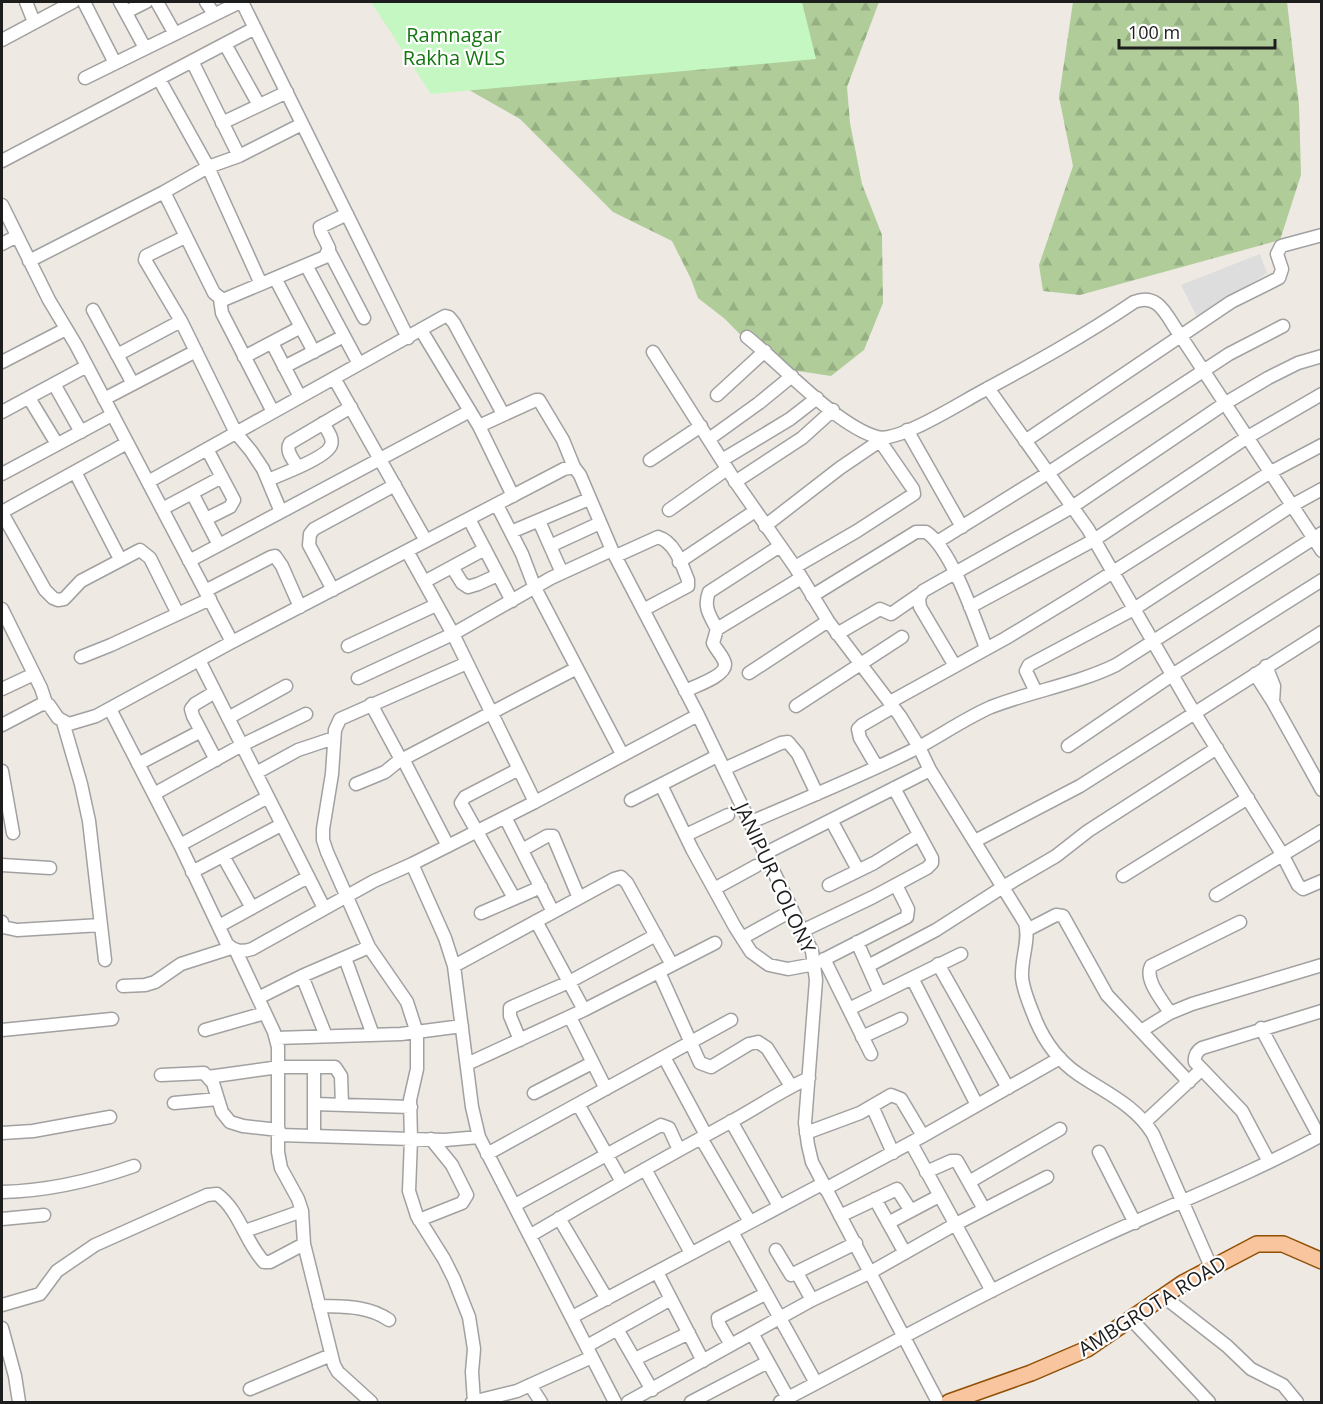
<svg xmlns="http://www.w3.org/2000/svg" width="1323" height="1404" viewBox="0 0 1323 1404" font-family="'Open Sans',sans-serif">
  <defs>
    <pattern id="forest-firs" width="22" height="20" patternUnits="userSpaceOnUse" patternTransform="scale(1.5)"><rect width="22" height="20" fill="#afcc99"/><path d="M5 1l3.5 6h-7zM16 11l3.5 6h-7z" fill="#96af83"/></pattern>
  </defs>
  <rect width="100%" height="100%" fill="#eee9e3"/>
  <path fill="url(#forest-firs)" d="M395 2H879L847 87 850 123 862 184 882 235 883 303 864 350 831 376 772 367 725 319 698 298 691 279 672 241 613 212 520 119 455 82Z
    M1073 2H1287L1299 105 1301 175 1280 240 1080 295 1043 291 1039 265 1073 166 1059 97Z"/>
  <path fill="#c4f7c1" d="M371 2H802L816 59 431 94Z"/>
  <path fill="#ddd" d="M1260 254 1267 273 1198 319 1181 285Z"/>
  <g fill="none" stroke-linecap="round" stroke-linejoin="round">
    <defs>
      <path id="minor" d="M26 2 34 22
        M84 2 115 63
        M120 2 145 48
        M157 2 175 34
        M206 2 214 14
        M242 2 408 338
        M126 12 146 2
        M2 40 73 2
        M225 44 259 105
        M192 61 239 156
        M85 78 240 2
        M159 79 208 167 261 284
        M222 123 287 92
        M2 161 255 28
        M164 192 214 293 223 300 325 257 329 248 321 232 320 227 347 214
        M2 205 49 300 76 345 232 642
        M185 237 146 256 145 260 181 321 236 433 251 451 263 469 281 512
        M2 244 17 236
        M329 251 364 318
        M29 261 164 192 208 167 239 156 302 124
        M306 265 359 364
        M275 278 314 352
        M220 299 222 313 273 412
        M93 310 133 384
        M421 330 479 426 513 496
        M747 337C782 365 837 426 877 437 898 443 960 403 981 392 1033 364 1084 336 1134 302 1160 292 1167 318 1180 335L1322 551
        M272 343 300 397
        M653 352 737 484 795 567 828 621 900 716 919 747 930 770 1025 923C1030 940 1021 958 1022 977 1023 991 1031 1008 1036 1021 1045 1042 1059 1061 1078 1074 1106 1093 1135 1105 1153 1134L1211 1267
        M117 355 181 321
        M244 357 301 327
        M2 362 66 329
        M284 367 344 336
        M334 378 426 541
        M54 384 81 432
        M988 388 1088 529 1189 704 1282 854 1298 885 1303 889 1322 881
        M717 395 765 351
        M29 398 57 444
        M104 399 196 351
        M2 412 87 366
        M479 426 536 400H539L563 440 574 467
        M907 430 962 527
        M709 439 759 403 792 376
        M1025 441 1231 302 1279 278 1282 269 1277 254 1281 246 1322 235
        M650 460 701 426
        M722 460 790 419 817 398
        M297 466C293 459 285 451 290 443L351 407
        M75 472 120 559
        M2 474 112 415
        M268 480C280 475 328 457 331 445 334 438 326 429 323 423
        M148 482 445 316 449 317 454 323 503 414
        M735 482 802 438 833 410
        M192 493 219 545
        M497 505 522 554 535 588 622 754
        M162 509 222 477
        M669 510 727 469
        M2 512 127 443
        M2 513 45 590 53 598 58 600 64 599 81 581 140 550 150 558 178 614
        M206 519 230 507 234 500 207 449
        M469 519 512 601
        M539 521 562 573
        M765 526 840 468 884 438
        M511 532 589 499
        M937 542 1048 473 1229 354 1283 326
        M550 546 600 523
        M407 551 453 634 535 802
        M616 556 658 537C675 542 682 565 688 580V586L643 610
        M189 561 470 411
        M679 562 755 511
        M452 567 462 583 468 587 478 584 498 575
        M795 567 857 531 914 494 913 489 880 441
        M424 582 485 549
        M333 590 309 545 310 534 314 529 395 485
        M205 591 271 557 275 556 282 566 300 607
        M812 596 916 532H926C951 548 975 619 986 648
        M970 607 1094 540 1246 438 1322 394
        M2 609 41 688 46 703
        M717 629C710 616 703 607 709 592L780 546
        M837 634 880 609 891 614 920 594
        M348 646 436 605
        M81 657 111 645 210 599
        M199 660 324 908
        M467 663 340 719 335 730 332 774 323 829V840L327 852 369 947 407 1002 417 1033V1069L410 1100 411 1139 409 1191 417 1216 444 1259 454 1279 469 1317 474 1349 472 1372 474 1402
        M955 666 920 607 919 598 923 591 1072 507 1224 404 1268 378 1298 363 1322 356
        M1266 666 1274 686 1273 702
        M749 673 828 621
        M1255 674 1273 702 1322 790
        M358 678 453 634 551 578 612 550
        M2 689 34 674
        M685 691C695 686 726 676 725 664 724 657 716 650 713 643L717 629 801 578
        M215 692 195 704 191 709 193 716 216 760
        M1036 692 1026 671 1029 665 1134 609 1291 506 1322 489
        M890 702 1006 638 1080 593 1269 473 1322 445
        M371 704 399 756 403 759 577 668
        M796 706 902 637
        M110 709 180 845 227 944C235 952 243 952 252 949L374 881 412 864 535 802 698 715
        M228 718 286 686
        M63 722 81 784 89 821 105 960
        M2 725 42 704 49 705 58 718 69 724 96 716 232 642 564 469 574 467 580 475 612 550 698 715 812 951 816 980 805 1123 808 1145 812 1162 938 1402
        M1068 746 1172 675 1322 580
        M403 759 448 846
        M138 764 201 731
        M877 767 860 738 858 729 862 725 893 707
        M724 769 781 743 788 742 798 754 817 794
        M2 771 13 833
        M256 773 298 750 334 738
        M356 784 385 772 401 759
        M661 785 692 849 735 927 751 952 769 965 788 969 815 964 907 917 908 909 896 885
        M154 794 242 745 306 714
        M631 800 717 756
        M505 817 553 912
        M831 820 858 870
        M749 823C806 798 864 775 919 747 943 734 966 718 991 707 1032 691 1077 684 1116 665L1322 533
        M686 835 728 815
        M975 841 1080 786 1322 632
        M180 845 268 797
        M522 850 547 836H553L579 898
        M764 854 930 770
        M223 856 252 908
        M412 864 445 938 454 966 472 1107 479 1137 615 1402
        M2 865 50 868
        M192 872 281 825
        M1123 876 1248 798
        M829 885 874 863 919 835
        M714 889 756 866
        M1216 895 1322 831
        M514 898 461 803 465 797 519 769
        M481 913 541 887
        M536 921 584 1010
        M2 922 3 927 17 930 101 925
        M219 926 308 877
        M1027 930 1056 915 1063 916 1107 995 1189 1082
        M802 931 873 897 927 868 932 863V858L894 788
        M742 938 782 916
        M857 942 880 994
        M236 951 274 1032 278 1047V1152L281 1168 298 1199 302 1211 304 1244 334 1365 338 1372 371 1402
        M345 958 373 1035
        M824 959 871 1054
        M938 964 1008 1088
        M454 966 614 879 621 877 627 883 672 965
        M868 966 936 930 1003 887 1056 856 1088 831 1217 748
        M659 972 700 1063 711 1067 749 1044 758 1042 767 1048 791 1086
        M302 976 326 1036
        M912 978 977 1105
        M123 986 145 985 155 982 181 964 231 948
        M258 998 302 976 369 947
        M849 1009 961 954
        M1170 1013C1163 1001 1144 980 1151 966L1240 922
        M570 1017 606 1089
        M1261 1028 1319 1136
        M2 1030 112 1019
        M205 1030 265 1013
        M1141 1031 1170 1013 1192 1004 1322 965
        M862 1037 901 1019
        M276 1038 401 1034 462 1026
        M520 1040 510 1016V1008L514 1006 569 982 656 935
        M664 1057 706 1135
        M467 1064 584 1010 715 943
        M161 1075 204 1073 213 1083 222 1112 230 1122 243 1126 279 1130
        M208 1077 279 1067H335L341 1076 342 1105
        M534 1093 592 1063
        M174 1103 218 1099
        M314 1104 411 1107
        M578 1104 622 1182
        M872 1106 893 1153
        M731 1121 779 1206
        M1145 1122 1202 1069
        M2 1133 33 1131 110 1117
        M806 1133 860 1113 891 1095 901 1099 923 1136
        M279 1135 445 1140 479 1137
        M314 1135V1067
        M701 1138 750 1222
        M911 1143 992 1291
        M1099 1152 1135 1223
        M487 1154 731 1020
        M1269 1162 1242 1111 1195 1062C1194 1056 1197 1051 1202 1048L1322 1011
        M645 1169 691 1253
        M926 1172 951 1161H957L984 1209
        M969 1182 1060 1129
        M825 1189 923 1136 1060 1058
        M2 1192C47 1191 91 1181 134 1166
        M875 1199 905 1253
        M515 1205 661 1125 669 1128 679 1150
        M840 1216 897 1189 911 1211
        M559 1218 607 1299
        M2 1219 44 1215
        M419 1220 462 1203 467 1195 452 1165 431 1139
        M888 1223 939 1196
        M245 1231 302 1211
        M732 1232 816 1383
        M531 1235C597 1196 664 1158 732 1121 758 1107 782 1090 809 1078
        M776 1250 791 1275 856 1243
        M657 1272 703 1361
        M797 1273 812 1300
        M1163 1296 1227 1346 1251 1369 1283 1385 1297 1402
        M2 1305 40 1294 57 1271 95 1245 207 1195 217 1194C240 1211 245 1242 264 1262H270L304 1244
        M319 1306C343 1307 368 1305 389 1320
        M572 1317 822 1184
        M1130 1318 1209 1402
        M2 1328 15 1376 19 1402
        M617 1329 652 1390
        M752 1333 788 1398
        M731 1345 719 1324 718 1318 765 1294
        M587 1346 671 1299
        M635 1359 689 1333
        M530 1385 541 1402
        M250 1389 331 1355
        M472 1402 517 1391 592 1357
        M628 1402 812 1300 871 1272 954 1225 1047 1177
        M691 1402 768 1362
        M780 1402C884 1348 988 1290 1095 1240 1170 1205 1249 1175 1322 1135"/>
      <path id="major" d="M949 1402 1031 1373 1087 1349 1183 1283 1257 1244H1283L1322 1261"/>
    </defs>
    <use href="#minor" stroke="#a1a1a1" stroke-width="15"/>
    <use href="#major" stroke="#915005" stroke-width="18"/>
    <use href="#minor" stroke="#fff" stroke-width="12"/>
    <use href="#major" stroke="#f8c59e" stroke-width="15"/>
  </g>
  <g text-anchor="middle" stroke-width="4.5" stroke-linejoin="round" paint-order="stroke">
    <g font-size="20" fill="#14770f" stroke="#fff">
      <text x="454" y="42">Ramnagar<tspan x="454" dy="23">Rakha WLS</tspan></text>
    </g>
    <g font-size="20" fill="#1d1d1d" stroke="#fff">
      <text transform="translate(775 878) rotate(65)" y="7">JANIPUR COLONY</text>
      <text transform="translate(1152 1306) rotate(-32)" y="7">AMBGROTA ROAD</text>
    </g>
  </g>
  <rect width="1323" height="1404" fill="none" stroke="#1d1d1d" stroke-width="6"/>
  <path d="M1119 39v9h156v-9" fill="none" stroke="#1d1d1d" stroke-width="3"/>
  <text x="1128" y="39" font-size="18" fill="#1d1d1d" stroke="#ffffff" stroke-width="4.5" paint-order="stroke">100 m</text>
</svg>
